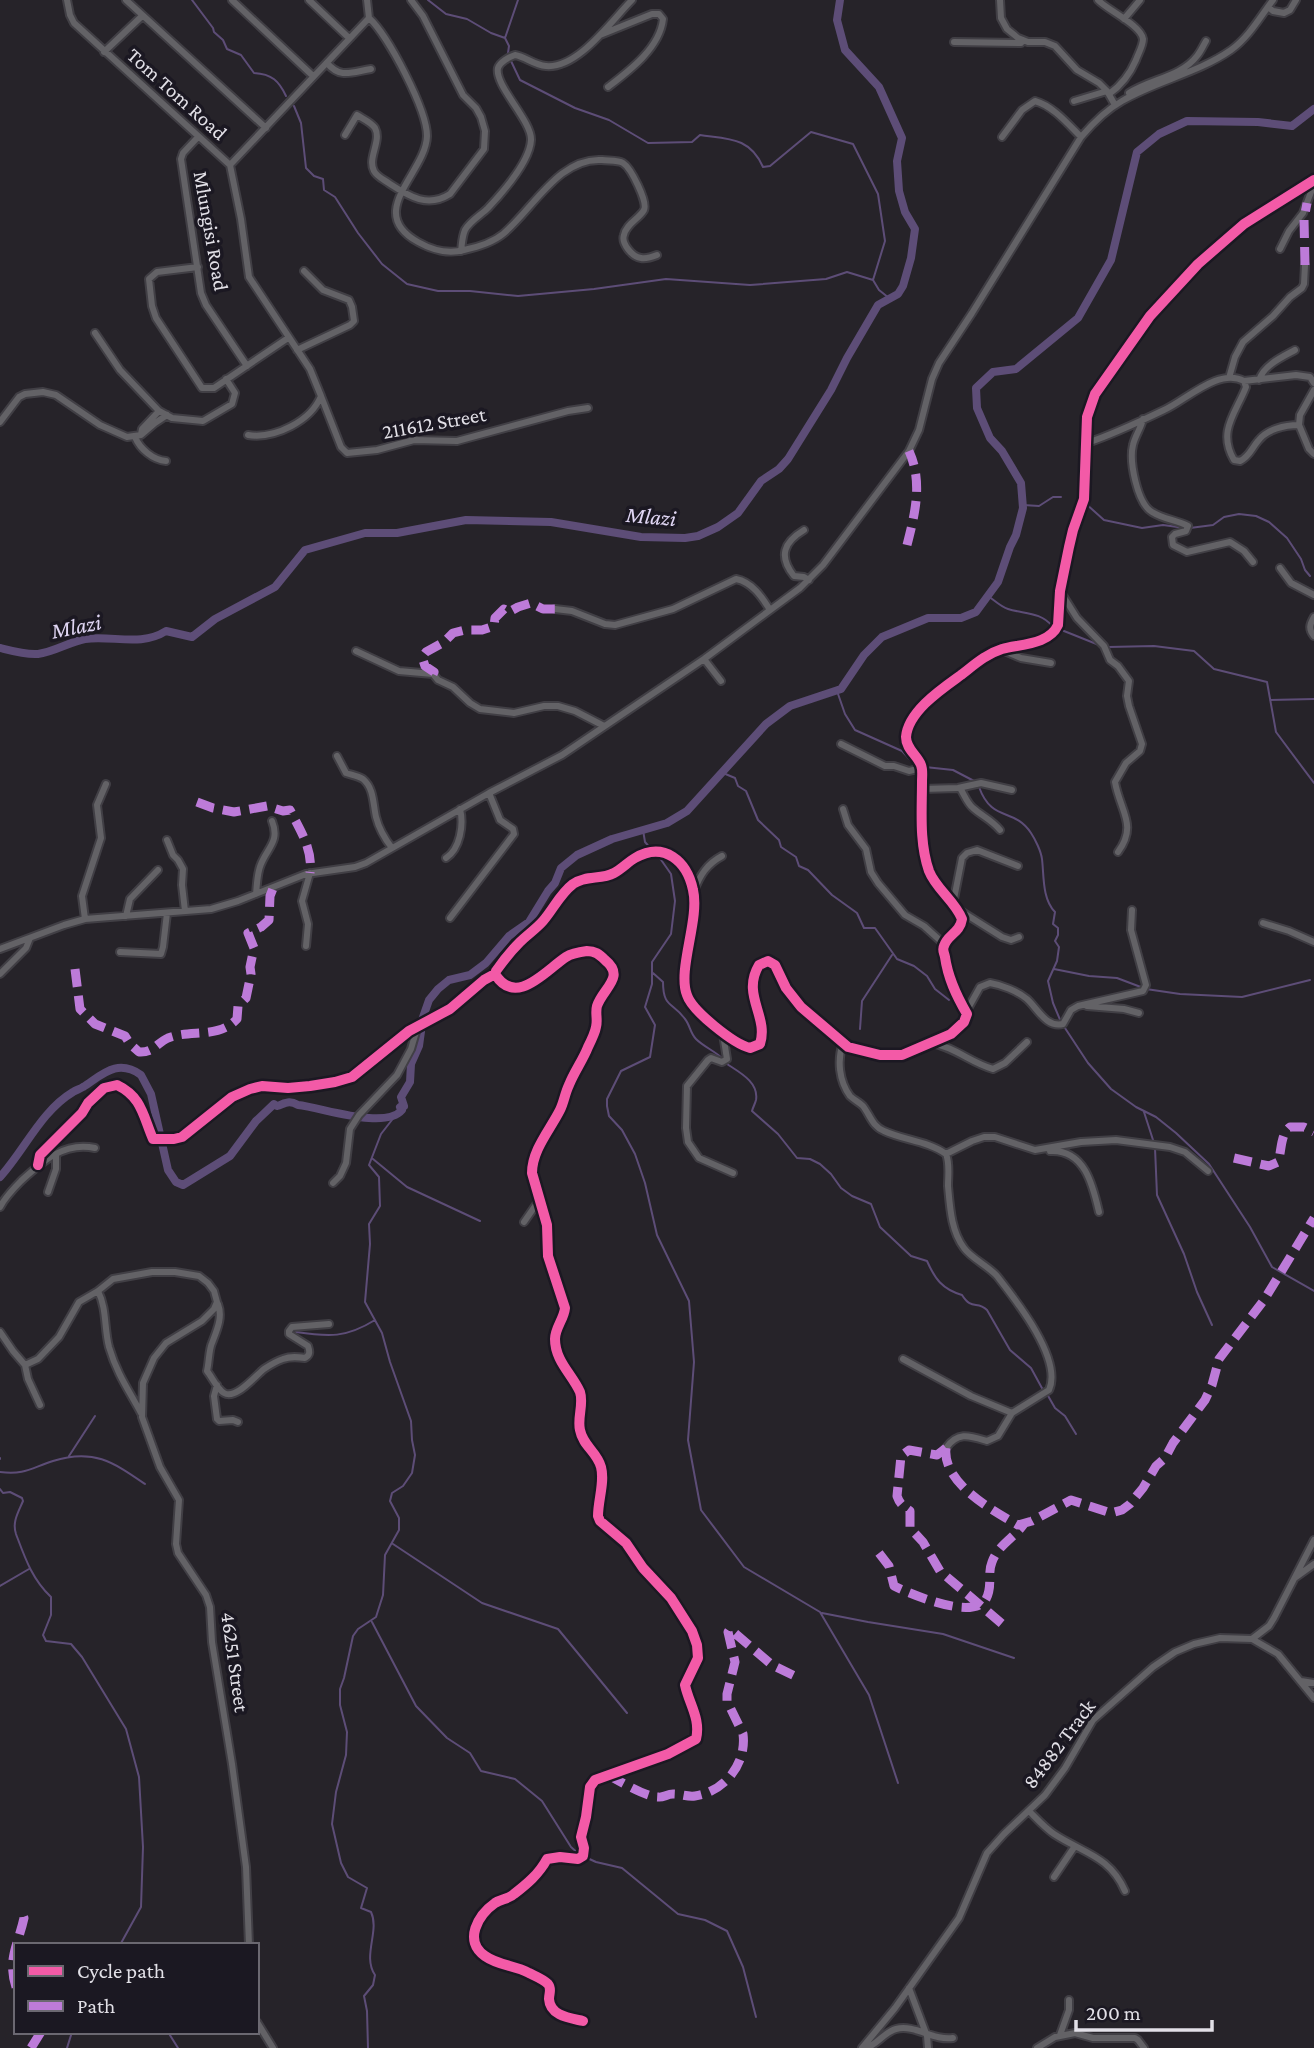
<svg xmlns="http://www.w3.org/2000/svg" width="1314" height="2048" viewBox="0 0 1314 2048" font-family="'Crimson Pro',serif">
  <rect width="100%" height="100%" fill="#262329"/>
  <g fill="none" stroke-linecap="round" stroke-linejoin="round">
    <path stroke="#5d4d77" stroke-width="2" d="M192 0 213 28 214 32 223 40 227 49 241 55 254 73C272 74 279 81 286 96
      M428 0 446 14 467 19 491 33 505 38
      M508 53 509 46 505 38 518 0
      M511 61 520 80 575 108 609 120 648 143 692 142 700 135C728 139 750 137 763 167L770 166 811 132 853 144 878 194 885 241 873 280
      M294 106 301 123 306 168 314 176 323 179 324 190 335 197 358 233 382 264 407 284 438 291H470L518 296 594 289 666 279 750 285 826 279 847 272 873 280 879 290 889 298
      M1085 503 1104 520 1142 528 1163 525 1185 528
      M1023 505 1039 506 1053 497H1061
      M1190 528 1213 525 1224 517 1239 514 1256 516 1269 522 1287 538 1301 559 1305 570 1310 576
      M988 596C994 600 1001 607 1008 609 1024 614 1041 612 1052 626
      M1059 629 1099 645
      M1108 647 1154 646 1194 651 1214 669 1267 682 1276 732 1314 783
      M837 691 845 714 855 730 902 751 916 766
      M1270 700 1314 699
      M925 767 953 770 976 782
      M723 773 735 778 738 786 746 791 758 820 779 840 781 847 796 857 799 866 808 870 832 895 857 913 864 928H875L897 959 914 966 927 976 935 989 949 1000
      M979 787C992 823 1014 807 1031 833 1035 839 1041 851 1042 859 1044 875 1042 899 1055 912L1053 924 1058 928V935L1055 941 1059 947 1057 961 1048 981 1053 1003 1061 1022 1088 1063 1111 1089 1136 1107 1156 1117 1176 1133 1209 1164 1250 1227 1272 1267 1314 1291
      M643 830 645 842 652 850
      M657 854 671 874 675 901 671 934 652 962V984L645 1007 655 1025 650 1057 621 1071 607 1099V1106L609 1116 622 1130 635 1154 645 1183 657 1235 689 1301 694 1362 688 1440 701 1510 744 1567 820 1612 869 1695 898 1783
      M1054 969 1089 976 1117 978 1146 989 1180 994 1242 997 1310 980
      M653 973 663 982C663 1008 673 1002 685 1019 690 1025 690 1033 696 1039 704 1047 715 1051 723 1059
      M860 1029 862 1001 892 955
      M727 1064C739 1072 759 1082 756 1100 755 1104 753 1107 752 1111L778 1134 797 1158 810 1159 820 1164 831 1174 841 1188 852 1196 871 1204 880 1227 911 1256 927 1261C935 1279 942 1289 962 1295 972 1311 977 1300 987 1310L1010 1350 1031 1368 1043 1390
      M1144 1112 1154 1143
      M1155 1148 1157 1195 1184 1254 1197 1292 1212 1325
      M373 1159 407 1187 480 1221
      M296 1332C329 1337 346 1338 375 1320
      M1047 1394 1055 1408 1065 1416 1076 1434
      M69 1456 95 1416
      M0 1458V1459
      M0 1472C25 1475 31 1468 53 1461 93 1448 113 1462 145 1484
      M0 1489 3 1493 10 1492 22 1498 23 1501C18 1513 12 1522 16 1534 25 1558 32 1579 51 1597V1615L43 1635 46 1641 71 1644 82 1657 126 1729 139 1777 143 1847 141 1907 120 1945
      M393 1544 482 1603 558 1629 627 1713
      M0 1586 29 1569
      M822 1613 868 1622 943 1634 1014 1658
      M372 1622 416 1706 447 1738 470 1753 481 1771 515 1779 542 1801 571 1847 580 1855
      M585 1857 596 1862 622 1868 678 1914 705 1920 727 1931 743 1967 756 2017
      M168 2032 178 2048
      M67 2048 72 2032
      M368 2048 367 2011 364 1996 373 1985 375 1975C362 1956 380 1931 371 1912L361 1908 367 1888 348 1877 341 1863 332 1824 336 1792 346 1755 347 1732 340 1705V1689L344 1678 353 1636 358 1629 376 1617 383 1595 385 1555 399 1530V1518L390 1501 392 1493 403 1486 412 1473 415 1455 412 1440 411 1421 390 1362 382 1333 365 1302 370 1244 369 1224 380 1206 379 1177 369 1165 381 1134 395 1116"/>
    <path stroke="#5d4d77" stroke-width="8" d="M0 648C12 651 26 655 38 654 54 652 69 642 85 639 112 635 141 647 166 631L192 637 215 619 275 587 305 550 365 533H397L466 520 551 522 641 537 685 538 698 536 718 527 738 513 761 481 779 469 788 459 831 390 847 358 878 305 898 294 903 286 911 258 915 229 905 212 899 191 897 161 902 138 879 87 845 50 837 20 840 0
      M421 1023 429 1000 438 989 449 980 470 975 486 963 509 936 529 922 548 891 555 883 561 868 577 855 612 839 667 823 687 811 766 724 790 706 841 689 864 655 882 637 928 618H961L976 612 998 582 1010 547 1016 535 1023 508 1021 483 1002 451 990 438 977 408 976 388 993 372 1016 369 1078 318 1111 260 1137 152 1159 134 1187 121 1258 122 1292 126 1314 109
      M0 1177C24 1151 41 1111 73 1092 76 1090 80 1089 83 1087 102 1075 117 1058 141 1075L151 1094 168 1170 176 1182 183 1185 230 1156 256 1121 274 1104 277 1106C286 1103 289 1100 298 1105 324 1108 385 1130 402 1110L400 1107 404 1106 401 1097 410 1082 411 1064 419 1046 422 1024"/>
    <defs>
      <path id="minor" d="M67 0 70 15 74 23 230 165 369 18 367 0
        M126 0 266 128
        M232 0 313 76
        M309 0 349 38
        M1000 0 1001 18 1007 29 1018 38 1028 42H1045L1055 46 1077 70 1099 83 1107 91 1115 105
        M1098 0C1107 10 1141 25 1143 39 1143 46 1138 54 1136 60 1130 74 1122 85 1109 94
        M1268 7 1273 11 1284 13 1290 10 1296 0
        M369 18C388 35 427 110 427 136 426 173 364 212 418 242 432 250 449 254 464 250 478 247 492 243 503 234 533 209 559 157 602 160 608 161 618 160 623 163 631 168 648 202 644 210 639 219 626 224 624 235 621 243 632 257 641 258 646 259 652 257 657 255
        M1124 19 1140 0
        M600 35 652 14H659L663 19C660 48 629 71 608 87
        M954 42 1021 43 1023 40
        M104 52 142 16
        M327 63C340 79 352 72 371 69
        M1129 93C1150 79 1181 77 1197 56 1201 51 1203 46 1206 41
        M1074 101 1107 91
        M345 135 357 115C363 119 371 122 375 128 382 141 367 158 374 171 377 177 385 180 390 184 410 197 428 208 450 194L484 149 485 131 481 117 476 108 463 95 423 16 411 0
        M198 137 183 153 181 159 201 293 206 305 247 366
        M1002 137 1022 110 1035 101C1053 106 1068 124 1081 137
        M230 165 241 219 249 277 310 369 321 396C311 421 275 439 248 435
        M1280 249 1289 231 1303 213 1314 184
        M461 251C462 244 462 237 465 230 470 221 481 215 488 208 502 193 530 161 531 140 532 121 494 85 498 68 500 62 509 57 515 55 526 57 534 65 546 66 578 69 611 21 632 0
        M198 267 157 272 149 279 152 306 156 318 202 388H214L288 338
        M95 333 120 370 159 411 172 418 203 421 232 404 235 393 226 379
        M297 350 350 325 354 321 352 307 349 300 323 290 304 271
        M1229 378 1235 357 1243 342 1273 316 1290 297 1302 288 1304 284 1305 265
        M1259 380C1264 365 1282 357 1295 350
        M1244 381 1296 375 1310 377 1314 383
        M321 396 341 447 347 453 377 450 414 440 457 441 568 411 588 408
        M1143 419C1141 428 1135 436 1133 445 1129 461 1137 503 1152 512 1163 519 1176 520 1188 526L1186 531 1175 534 1172 537 1173 545 1187 552 1230 542 1244 551 1253 562
        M0 422 19 397 25 394 43 392 56 395 100 425 127 437 141 435 155 423 167 415
        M1299 425 1300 415 1314 390
        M141 434 142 429 159 411
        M135 437C140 449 153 460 166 461
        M1087 443C1114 434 1139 422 1164 410 1185 401 1219 367 1244 381L1246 387C1236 413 1217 431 1234 460L1240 461C1250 456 1251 449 1258 441 1267 429 1285 425 1299 425L1309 449 1314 454
        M804 530C784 542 778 556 794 576L804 577 809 580
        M1280 568 1291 583 1314 595
        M1060 591 1077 618 1104 646 1110 660 1118 666 1129 681 1127 696 1129 706 1142 744 1140 751 1126 763 1115 782C1120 811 1138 825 1118 852
        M555 609 572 611 605 624 615 625 673 609 736 579C752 582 762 597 770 610
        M1314 617C1310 624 1308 629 1314 636
        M1002 650 1021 658 1051 663
        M356 651 399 671 433 674 438 680 453 687 470 703 480 709 514 713 544 706H558L575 711 604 726
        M704 659 721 681
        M841 744 885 766H894L909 771 922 768
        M337 756 346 773C352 775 358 776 363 779 374 788 373 804 376 817 379 829 385 839 392 848
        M958 788H960C964 794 967 803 973 808 982 816 992 820 1000 830
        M922 789 958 788 981 783 1012 790
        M843 809 848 825 866 849 871 872 878 883 905 915 924 926 944 944
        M167 840 173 855 178 860 183 869 182 885 185 911
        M446 858C460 849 464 825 460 809
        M694 891C700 875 707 864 722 856
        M256 894C257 885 257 873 261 864 268 847 280 841 272 821
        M953 904 962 858 967 853 977 850 1018 866
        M959 910 1002 937 1011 940 1019 937
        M126 916 130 899 158 870
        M450 918 514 834 513 829 500 820 489 793
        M85 919 82 896 101 838 97 805 106 784
        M1263 923 1289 931 1314 942
        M306 946 308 924 302 901 310 873
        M0 949 64 925 85 919 211 909 238 901 306 874 355 867 366 863 489 793 562 755 704 659 800 588 823 565 909 451 919 430 932 379 939 363 972 313 1081 137C1093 123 1106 110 1122 101 1156 81 1198 73 1231 50 1249 37 1260 17 1273 0
        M120 952 161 954 163 947 167 913
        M0 974 26 948 30 938
        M495 974C516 1008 546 970 566 957 572 953 579 952 587 951 595 951 599 954 605 960 626 977 603 988 597 1006 595 1013 598 1020 596 1027 595 1033 591 1041 588 1047 583 1060 574 1072 569 1085 565 1093 564 1102 560 1110 550 1130 532 1150 532 1173L547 1225 548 1256 565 1308C564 1319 555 1328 555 1339 555 1361 572 1374 580 1392 584 1404 577 1418 580 1430 583 1446 597 1452 601 1467 605 1482 598 1500 598 1516L600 1521 626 1543 643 1568 671 1598 692 1631 697 1645 698 1658 685 1685C689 1704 701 1719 696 1739L668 1754 595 1780 590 1787 586 1817 581 1837 584 1848 583 1856 578 1859 560 1857 547 1859C539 1874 527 1884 514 1894 509 1899 501 1899 495 1903 478 1915 463 1941 485 1956 499 1966 515 1965 529 1973 535 1976 543 1979 548 1984 552 1989 549 1993 549 1999 550 2016 570 2018 583 2021
        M1087 1006 1124 1009 1139 1013
        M966 1012 980 987 990 983C1002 985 1017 991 1027 999 1038 1009 1046 1028 1063 1024L1071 1010 1078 1006 1143 991 1146 985 1131 930 1132 910
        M723 1034 727 1059 722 1062 711 1058 708 1060 687 1086 686 1128 688 1142 699 1158 733 1173
        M843 1043C837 1060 839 1081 850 1096 854 1100 859 1102 863 1106 870 1115 872 1126 884 1131 903 1140 928 1141 946 1154 950 1164 948 1175 948 1186 950 1207 951 1231 964 1248 971 1258 988 1266 997 1276 1015 1299 1063 1359 1049 1390L1012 1413 998 1436 987 1441C970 1436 958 1431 946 1448
        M931 1043C955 1047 971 1063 993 1069L1005 1063 1027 1042
        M1050 1151C1085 1149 1093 1186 1099 1212
        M946 1154 972 1141 984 1137H995L1035 1150 1081 1142 1116 1140 1170 1147 1185 1152 1208 1171
        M38 1165 40 1155 82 1113 88 1103 104 1088 117 1085C142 1097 143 1116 153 1139H174L182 1137 232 1097 250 1089 262 1086 288 1088 310 1086 335 1082 352 1077 409 1031 450 1009 484 980 495 974 496 971C503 961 511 951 520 942 527 935 536 929 543 921 554 908 560 894 573 884 586 875 601 880 614 873 622 869 628 862 635 858 664 841 687 861 693 890 700 919 677 970 687 995 692 1011 734 1044 750 1048L760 1044C769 1016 741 995 759 965L768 961 775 965 786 988 801 1007 848 1047 880 1055H902L951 1034 964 1022 967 1014C956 995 948 978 945 957 944 952 942 950 944 946 947 935 960 933 962 919 955 901 936 889 929 871 919 842 922 811 922 781 922 776 923 770 921 765 917 755 906 749 906 737 908 711 943 688 961 675 974 665 986 654 1002 649 1020 644 1049 645 1058 625L1060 591 1069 547 1073 530 1084 499 1087 417 1095 394 1150 316 1198 264 1244 224 1314 180
        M333 1183 340 1176 346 1163 350 1129 359 1115 397 1075 411 1049 418 1025
        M48 1192 56 1169V1154
        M0 1207C6 1196 13 1189 21 1181 42 1162 64 1141 95 1148
        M524 1222 540 1199
        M98 1291C107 1309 104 1328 109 1347 117 1374 128 1389 141 1413
        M218 1304C223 1317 217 1330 212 1343 209 1349 209 1363 207 1371 212 1377 217 1389 224 1393 236 1400 255 1376 264 1369 270 1365 277 1361 283 1359 291 1356 298 1357 305 1358 310 1355 310 1352 308 1346L289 1334V1331L292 1327 329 1324
        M0 1332 13 1351 25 1365 38 1359 59 1337 79 1302 98 1291 113 1279 152 1272H175L199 1276 208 1283 214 1291 217 1302 214 1309 202 1321 166 1343 154 1358 143 1383 142 1417 160 1467 179 1500 176 1544 178 1553 206 1595 210 1607 212 1642 232 1764 246 1867 249 1945
        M903 1359 971 1396 1012 1413
        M25 1365 28 1379 40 1405
        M217 1385 214 1396 217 1419 219 1421 233 1420 238 1422
        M1296 1577 1314 1564
        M1252 1639 1269 1626 1274 1618 1314 1540
        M1301 1681 1314 1683
        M1029 1811C1037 1819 1045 1828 1054 1834 1083 1853 1110 1856 1125 1891
        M1054 1877 1075 1846
        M909 1988 927 2036 928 2048
        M257 2022 273 2048
        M1060 2035 1069 2010V2000
        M862 2048 895 2008 959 1918 987 1853 1004 1834 1045 1795 1065 1768 1093 1720 1153 1667 1175 1652 1194 1644 1220 1638 1252 1639 1278 1654 1314 1698
        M867 2048C878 2043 885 2032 896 2029 915 2024 933 2041 953 2038
        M1037 2048 1055 2037 1075 2033 1093 2038H1135L1138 2040 1144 2048"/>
    </defs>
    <use href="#minor" stroke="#413f45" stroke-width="10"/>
    <use href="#minor" stroke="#636266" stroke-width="6"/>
    <path stroke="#bd7bd9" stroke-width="9" stroke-dasharray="18 9" stroke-linecap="butt" d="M1305 265 1304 219 1307 203
      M907 545C915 514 923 482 909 451
      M433 674 434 672 425 666 422 657 426 652 444 642 453 633 465 630H482L494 626 495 618 504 609 509 612 518 607 531 603 543 609H555
      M197 802 213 808 234 812 267 806 283 811 290 810C300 830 313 849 310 873
      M75 969 80 1009 95 1024 125 1036 130 1044 139 1052C153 1053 157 1043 168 1038 192 1029 218 1039 237 1019L238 1006 246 998 251 974 250 967 254 948 248 933 261 927 269 920 270 896 274 886
      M1234 1158 1269 1166 1278 1162C1282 1150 1280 1135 1290 1127H1304L1314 1132
      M946 1448C942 1483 992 1510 1018 1525L1032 1521 1071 1500 1111 1513 1122 1510 1130 1504 1143 1488 1156 1466 1165 1458 1173 1443 1205 1400 1212 1385 1219 1359 1264 1300 1314 1218
      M946 1448 937 1455 909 1450 901 1456 897 1496C900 1505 904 1506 910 1511V1528L923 1542 940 1571 1007 1628
      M879 1553 889 1566 894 1586C911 1594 973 1621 986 1599 993 1586 987 1574 992 1562 998 1545 1014 1538 1024 1524
      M608 1775C619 1781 646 1797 658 1797 663 1798 667 1794 673 1794 681 1794 687 1797 695 1796 724 1792 747 1764 743 1734L727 1701V1694L735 1662 728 1632 730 1629 772 1665 799 1678
      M16 1987C7 1959 18 1945 24 1918L21 1910
      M31 2048 41 2032"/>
    <defs>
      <path id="cycleway" d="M495 974C516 1008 546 970 566 957 572 953 579 952 587 951 595 951 599 954 605 960 626 977 603 988 597 1006 595 1013 598 1020 596 1027 595 1033 591 1041 588 1047 583 1060 574 1072 569 1085 565 1093 564 1102 560 1110 550 1130 532 1150 532 1173L547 1225 548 1256 565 1308C564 1319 555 1328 555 1339 555 1361 572 1374 580 1392 584 1404 577 1418 580 1430 583 1446 597 1452 601 1467 605 1482 598 1500 598 1516L600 1521 626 1543 643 1568 671 1598 692 1631 697 1645 698 1658 685 1685C689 1704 701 1719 696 1739L668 1754 595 1780 590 1787 586 1817 581 1837 584 1848 583 1856 578 1859 560 1857 547 1859C539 1874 527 1884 514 1894 509 1899 501 1899 495 1903 478 1915 463 1941 485 1956 499 1966 515 1965 529 1973 535 1976 543 1979 548 1984 552 1989 549 1993 549 1999 550 2016 570 2018 583 2021
        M38 1165 40 1155 82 1113 88 1103 104 1088 117 1085C142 1097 143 1116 153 1139H174L182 1137 232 1097 250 1089 262 1086 288 1088 310 1086 335 1082 352 1077 409 1031 450 1009 484 980 495 974 496 971C503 961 511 951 520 942 527 935 536 929 543 921 554 908 560 894 573 884 586 875 601 880 614 873 622 869 628 862 635 858 664 841 687 861 693 890 700 919 677 970 687 995 692 1011 734 1044 750 1048L760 1044C769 1016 741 995 759 965L768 961 775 965 786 988 801 1007 848 1047 880 1055H902L951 1034 964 1022 967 1014C956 995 948 978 945 957 944 952 942 950 944 946 947 935 960 933 962 919 955 901 936 889 929 871 919 842 922 811 922 781 922 776 923 770 921 765 917 755 906 749 906 737 908 711 943 688 961 675 974 665 986 654 1002 649 1020 644 1049 645 1058 625L1060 591 1069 547 1073 530 1084 499 1087 417 1095 394 1150 316 1198 264 1244 224 1314 180"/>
    </defs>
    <use href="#cycleway" stroke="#1b1822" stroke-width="15"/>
    <use href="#cycleway" stroke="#f35aa7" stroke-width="10"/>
  </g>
  <g text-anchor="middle" stroke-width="7" stroke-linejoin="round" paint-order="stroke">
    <g font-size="21" fill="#e2e0e7" stroke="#1b1822">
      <text transform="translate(177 94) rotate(42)" y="7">Tom Tom Road</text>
      <text transform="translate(211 231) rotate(80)" y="7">Mlungisi Road</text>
      <text transform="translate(434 423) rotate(-10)" y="7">211612 Street</text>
      <text transform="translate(235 1662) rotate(82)" y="7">46251 Street</text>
      <text transform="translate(1059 1744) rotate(-53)" y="7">84882 Track</text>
    </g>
    <g font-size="23" font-style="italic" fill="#e0d6f4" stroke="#1b1822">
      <text transform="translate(651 516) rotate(5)" y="8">Mlazi</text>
      <text transform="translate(76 626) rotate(-11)" y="8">Mlazi</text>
    </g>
  </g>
  <rect x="14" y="1943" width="245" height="91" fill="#1b1822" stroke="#6b6871" stroke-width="2"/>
  <rect x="28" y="1966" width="35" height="10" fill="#f35aa7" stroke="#6b6871" stroke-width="2"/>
  <text x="77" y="1978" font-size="21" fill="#e2e0e7">Cycle path</text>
  <rect x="28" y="2001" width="35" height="10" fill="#bd7bd9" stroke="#6b6871" stroke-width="2"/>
  <text x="77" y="2013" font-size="21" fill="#e2e0e7">Path</text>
  <path d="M1076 2020v10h136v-10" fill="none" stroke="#e2e0e7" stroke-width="3.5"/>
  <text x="1086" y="2020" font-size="21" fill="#e2e0e7" stroke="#1b1822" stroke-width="5" paint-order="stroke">200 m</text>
</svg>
